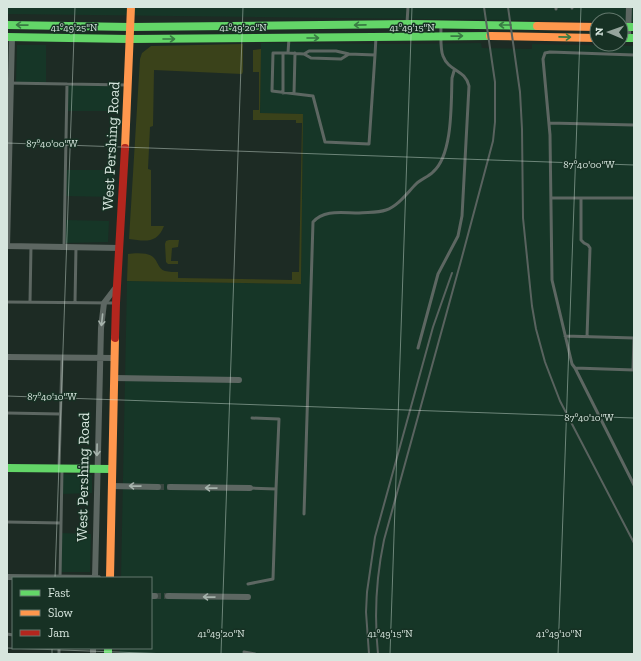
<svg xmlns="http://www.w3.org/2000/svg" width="641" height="661" viewBox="0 0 641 661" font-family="'Zilla Slab',serif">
  <rect width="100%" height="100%" fill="#1d2b24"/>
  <path fill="#163627" d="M7 7H634V22L621 21V20H597V21L7 14Z
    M261 43 404 44 481 43 482 48 532 49V44L634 46V654H119L120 648H151V578H121L127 281 301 284 303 114 260 113Z
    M17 45H46V83H16Z
    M67 84H118L117 111H66Z
    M65 170H113L111 197 65 196Z
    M64 220 109 221 108 242 64 243Z
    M62 474 92 475V493L62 494Z
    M61 533 91 534 90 572H60Z"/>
  <path fill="#3a421a" d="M243 44V72L242 74 154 70 153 126 150 127 148 169 151 170V226H164C157 244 145 241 129 239L140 59 142 53 151 46Z
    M261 49 260 113 303 114 301 284 127 281 128 254C134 253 148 252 153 257 158 261 158 269 165 271 169 272 174 272 178 272V278L292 280V272H299L302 123H296V120H253V110H259V72H253V50Z
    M169 240H179L178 247 172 248 171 261H178V264H168L166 262 165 244 166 241Z"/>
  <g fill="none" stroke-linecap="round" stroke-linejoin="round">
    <path stroke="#394740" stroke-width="6" stroke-dasharray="6 3" stroke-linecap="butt" d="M158 487H170
      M155 596H168"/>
    <path stroke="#5d6762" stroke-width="3" d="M572 8V7
      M556 9V7
      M407 23 408 7
      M289 38 288 53 304 54 309 51H336L349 54 375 55 376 37
      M283 53V93
      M288 53H273L272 91 313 96 325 142 369 144 375 55
      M304 54 311 58 341 59 349 54
      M7 83 127 85
      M294 94 295 53
      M549 123 634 125
      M551 198H634
      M581 198V240L584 243 588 245 590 248 587 337
      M64 247 67 84
      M7 302 114 303
      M30 302 31 246
      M75 303 76 247
      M565 336 634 338
      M418 348 438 274 458 236 462 216 469 86C465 69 449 72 443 56 440 49 441 33 441 25
      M575 368 572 364 552 280 550 135 543 59 545 53 550 52 634 55
      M633 370 634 338
      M634 370 575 368 634 485
      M7 413 60 414
      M252 418 279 419 276 489
      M59 468 62 358
      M304 514 313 222C324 209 343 213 359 213 367 212 378 213 386 210 398 206 407 193 416 184 421 179 428 177 433 172 453 155 451 103 452 78L454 71
      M7 522 61 523
      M60 578 62 470
      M248 584 273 579 276 489 250 488
      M7 634 13 635
      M244 652 255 654
      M59 654V648"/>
    <path stroke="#5d6762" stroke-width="6" d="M628 38 629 7
      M7 246 12 37
      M7 246 120 248
      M7 357 114 358
      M114 378 239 380
      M111 486 158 487
      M170 487 250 488
      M7 577 98 578
      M95 578 101 328 104 303 117 286
      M151 596H155
      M168 596 248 597
      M93 654V648"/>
    <path stroke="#63d668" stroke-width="8" d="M7 25 131 27 411 24 537 26
      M621 27H634
      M7 37 130 39 490 36
      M621 38H634
      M7 468 112 469
      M108 648V654"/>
    <path stroke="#ff974d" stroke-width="8" d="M537 26 597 27
      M490 36 597 38
      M125 148 131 7
      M110 578 115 338"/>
    <path stroke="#b3261e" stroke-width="8" d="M115 338 116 303 125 148"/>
    <path stroke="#59635f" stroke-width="2" d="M508 7 520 92 522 129 523 218 532 306 536 329 545 362 560 401 634 543
      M369 654 366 612 367 592 375 537 433 327 452 273
      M378 654C374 615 376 578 384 540L462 257 493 141 495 122V82L484 7"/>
  </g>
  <defs><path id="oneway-shaft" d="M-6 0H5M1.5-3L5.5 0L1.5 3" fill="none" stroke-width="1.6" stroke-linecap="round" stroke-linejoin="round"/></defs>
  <g stroke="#397b43">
    <use href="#oneway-shaft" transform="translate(22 25) rotate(-179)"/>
    <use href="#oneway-shaft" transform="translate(360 25) rotate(179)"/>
    <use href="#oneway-shaft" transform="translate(505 25) rotate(-180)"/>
    <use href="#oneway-shaft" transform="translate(457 36) rotate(-1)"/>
    <use href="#oneway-shaft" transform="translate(565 37) rotate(1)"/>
    <use href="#oneway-shaft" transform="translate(313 38)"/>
    <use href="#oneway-shaft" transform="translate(169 39)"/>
  </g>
  <g stroke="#a6b3ac">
    <use href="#oneway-shaft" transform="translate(102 320) rotate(96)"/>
    <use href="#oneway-shaft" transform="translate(97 450) rotate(91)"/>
    <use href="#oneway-shaft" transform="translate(135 486) rotate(-179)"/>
    <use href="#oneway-shaft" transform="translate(211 488) rotate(-179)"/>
    <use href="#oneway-shaft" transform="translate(209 597) rotate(-179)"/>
  </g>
  <path fill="none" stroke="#d7e6de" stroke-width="1" stroke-opacity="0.45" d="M7 143 634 165M7 396 634 418M55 578 75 7M7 648 170 654M52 654V648M221 654 243 7M390 654 412 7M558 654 581 7"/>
  <g text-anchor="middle" stroke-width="3" stroke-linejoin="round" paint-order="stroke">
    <g font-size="15" fill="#d7e6de" stroke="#173124">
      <text transform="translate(111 146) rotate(-87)" y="5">West Pershing Road</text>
      <text transform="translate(83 477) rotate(-89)" y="5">West Pershing Road</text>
    </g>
  </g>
  <g font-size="10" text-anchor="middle" fill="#d7e6de" stroke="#173124" stroke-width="3" stroke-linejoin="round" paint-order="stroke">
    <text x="74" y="31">41°49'25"N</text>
    <text x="243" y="31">41°49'20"N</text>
    <text x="412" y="31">41°49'15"N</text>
    <text x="52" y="147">87°40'00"W</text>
    <text x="589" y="168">87°40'00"W</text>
    <text x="52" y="400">87°40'10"W</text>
    <text x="589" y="421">87°40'10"W</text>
    <text x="221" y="637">41°49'20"N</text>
    <text x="390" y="637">41°49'15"N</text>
    <text x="559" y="637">41°49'10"N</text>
  </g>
  <rect width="641" height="661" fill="none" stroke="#d7e6de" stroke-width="16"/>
  <rect x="12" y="577" width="140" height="72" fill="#173124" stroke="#64796e"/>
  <rect x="20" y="590" width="20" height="6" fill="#63d668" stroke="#64796e"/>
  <text x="48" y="597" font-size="12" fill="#d7e6de">Fast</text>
  <rect x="20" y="610" width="20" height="6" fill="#ff974d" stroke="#64796e"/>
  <text x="48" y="617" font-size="12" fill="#d7e6de">Slow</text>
  <rect x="20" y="630" width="20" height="6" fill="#b3261e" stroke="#64796e"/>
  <text x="48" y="637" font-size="12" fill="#d7e6de">Jam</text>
  <g transform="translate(609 32) rotate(272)"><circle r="19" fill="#173124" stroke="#64796e"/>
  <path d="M0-3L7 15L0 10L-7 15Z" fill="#96a59d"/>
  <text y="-6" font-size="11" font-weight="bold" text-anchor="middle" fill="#d7e6de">N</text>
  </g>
</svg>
